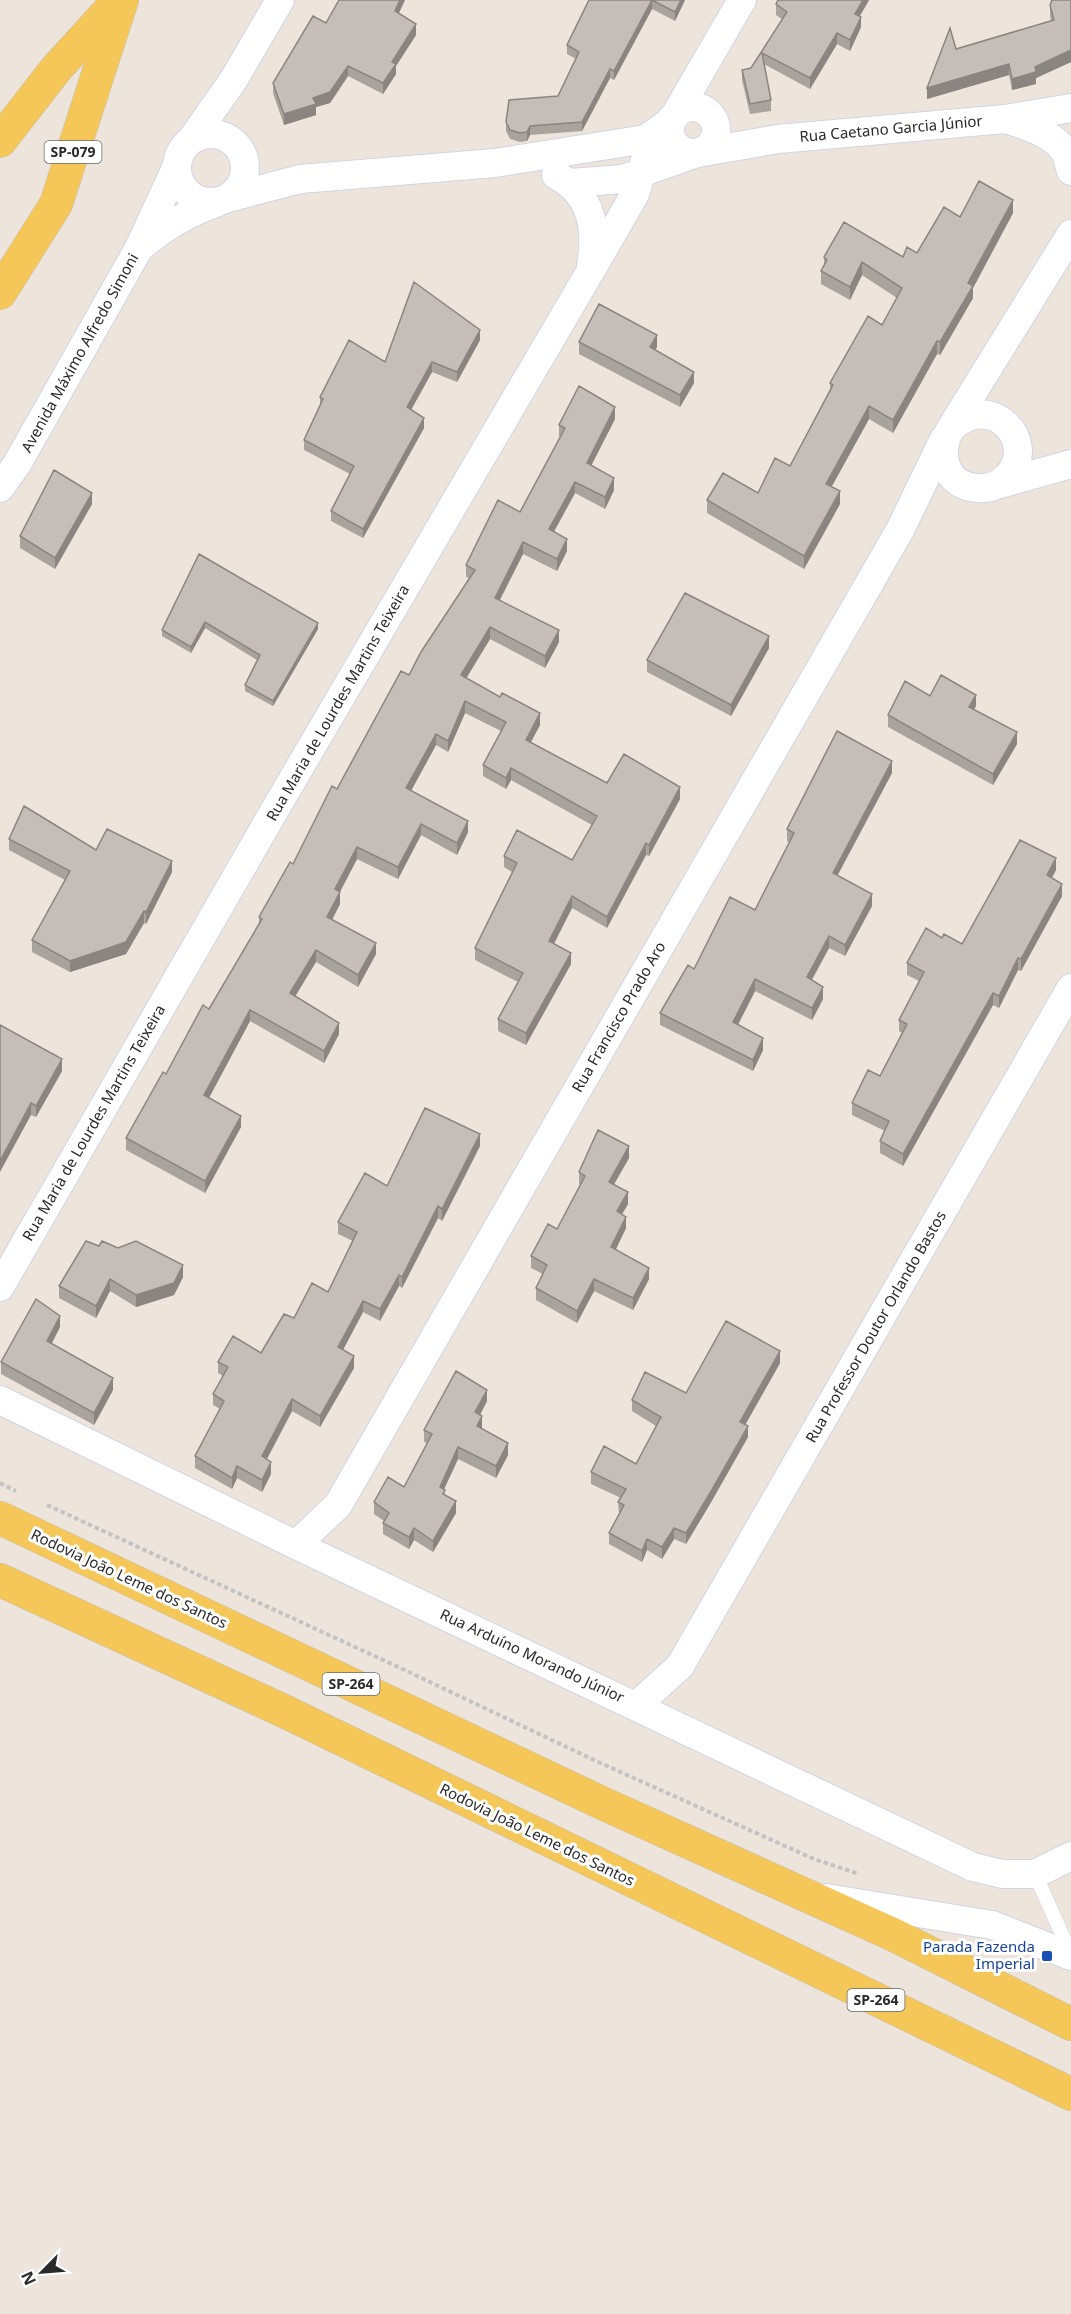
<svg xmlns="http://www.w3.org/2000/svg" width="1071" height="2314" viewBox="0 0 1071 2314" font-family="'Noto Sans',sans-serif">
  <rect width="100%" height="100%" fill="#ede4db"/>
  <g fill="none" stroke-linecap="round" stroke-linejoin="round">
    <defs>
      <path id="service" d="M1035 1874 1069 1950"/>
      <path id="minor" d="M670 130a23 23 0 1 1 46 0a23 23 0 1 1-46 0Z
        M677 112 742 0
        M1005 119C1025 125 1053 133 1065 152 1068 157 1069 166 1071 171
        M177 168a34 34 0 1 1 68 0a34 34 0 1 1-68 0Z
        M192 139 234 79 280 0
        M556 175C593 195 597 229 591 267
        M570 183 623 179 697 153 778 139 1005 119 1071 108
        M228 198 300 179 495 163 646 139 667 124
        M143 245C166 225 190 212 218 202
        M951 428C991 390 1039 441 1008 476 1000 484 990 489 979 488 945 487 936 454 951 428L1071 234
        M996 485 1071 464
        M0 488 17 464 139 248 177 166
        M0 1287 277 806 590 272 635 194 646 157 672 118
        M0 1400 296 1545 973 1867 1002 1874H1035L1071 1856
        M296 1545 338 1505 900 530 944 439
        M636 1706 680 1666 1071 988
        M826 1898 992 1925 1071 1956"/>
      <path id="primary" d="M0 141 56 69 118 1
        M0 293 56 204 122 0
        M0 1518 602 1803 894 1935 1071 2024
        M0 1580 286 1712 1071 2094"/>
    </defs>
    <use href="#service" stroke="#d1d5e3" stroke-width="15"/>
    <use href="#minor" stroke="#d1d5e3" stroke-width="30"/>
    <use href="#primary" stroke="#c3c3c3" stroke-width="34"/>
    <path stroke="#c3c3c3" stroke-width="4" stroke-dasharray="4.5 3" stroke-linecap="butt" d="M0 1483 16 1491
      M47 1505 394 1665 596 1761 814 1859 859 1874"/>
    <use href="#service" stroke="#fff" stroke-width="14"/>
    <use href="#minor" stroke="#fff" stroke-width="28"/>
    <use href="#primary" stroke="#f5c758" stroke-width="33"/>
  </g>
  <path fill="#a9a39e" d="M339 0H405L399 13 416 35 396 66V74L383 94 348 76 330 103 316 107V115L284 125 273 93V83L326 23Z
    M589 0H685L675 21 652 9 614 80 610 78 582 131 530 135 527 141 520 142 510 139 506 131V122L558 96 576 59 567 54V45Z
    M778 0H869L860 16 861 27 850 51 837 44 810 89 764 64 771 100V111L750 114 742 80V70L751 68 782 19 776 15V4Z
    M1071 0V62L1036 78V84L1012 90 1009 75 927 99 956 49 1051 21 1050 16V5Z
    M1013 213 973 288V298L940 355 937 354 893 433 869 419 831 487 840 504 804 569 707 513V500L758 493 790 466 830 389V383L882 325 897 298 862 275 850 300 821 284V271L824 265V257H903L917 253 960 217Z
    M480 340 457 382 432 372 411 410 424 428 363 538 331 521V511L350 474 304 450V440L320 405V397Z
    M579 342 657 347 655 350 694 383 680 407 579 354Z
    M615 419 591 465 614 490 605 509 575 493 554 532 567 551 557 571 523 554 500 600 559 642 545 668 490 639 466 678 540 725 531 742 607 783 680 799 649 856 646 855 607 928 572 908 554 944 571 964 526 1045 498 1031V1019L518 982 475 960V948L512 872 504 867V856L572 860 592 825 511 780 506 789 483 776V765L501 731 465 713 448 752 436 745 411 791 468 832 457 855 421 835 398 879 357 859 340 892V904L332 920 376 954 358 987 316 962 295 996 339 1034 324 1063 250 1021 209 1098 241 1127 205 1193 126 1150V1138L209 1009 259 924V917L293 864 337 789 469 578 466 577V565L520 512 560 437 559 436V425Z
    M92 504 55 569 20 548V536Z
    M199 554 318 629 273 706 245 691V685L257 660 205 628 191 653 162 636V630Z
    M769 648 731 716 647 672V660Z
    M930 696 976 706 974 709 1017 744 993 785 888 727V715Z
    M892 773 837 875 872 906 845 956 829 948 812 980 823 999 812 1020 755 991 738 1025 763 1050 753 1071 660 1025V1013L694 969 755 910 790 843 787 841V829Z
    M9 839 96 850 172 872 146 924 144 923 126 954 70 972 32 952V940L65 880 9 850Z
    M1056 870 1052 878 1062 896 1021 971 1018 970 999 1008 993 1005 903 1166 880 1153V1141L885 1131 852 1115V1103L880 1076 902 1033 899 1031V1020L919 981 907 975V963L942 938 962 944Z
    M0 1025 62 1071 36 1117 31 1115Z
    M480 1146 442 1221 438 1218 402 1288 399 1286 380 1321 363 1312 343 1350 354 1368 320 1427 292 1411 267 1459 271 1474 262 1492 237 1478 232 1489 195 1468V1456L220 1409 213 1405V1394L223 1376 218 1373V1362L261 1353 294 1318 328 1292 353 1241 338 1234V1222L387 1186Z
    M629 1158 614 1184 628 1204 622 1214 626 1228 616 1249 649 1279 633 1310 594 1291 577 1323 536 1300V1288L543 1274 531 1268V1256L557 1229 580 1185 579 1183V1172Z
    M99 1246 118 1248 183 1277 174 1295 136 1307 110 1291 96 1318 59 1298V1286Z
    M60 1327 51 1344 113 1390 94 1425 1 1374V1362Z
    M780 1363 745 1425 748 1437 710 1504 686 1544 674 1539 662 1559 647 1550 642 1562 609 1544V1533L619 1514 618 1502 621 1498 591 1484V1472L636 1464 656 1426 632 1411V1400L686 1393Z
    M487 1401 480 1415 481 1429 508 1455 496 1478 458 1459 444 1489 445 1495 456 1513 433 1552 414 1540 409 1549 383 1534V1523L384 1521 374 1514V1502L404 1487 427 1443 424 1442V1430Z"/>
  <path fill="#8a8581" d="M400 0H405L395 21V11Z
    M652 0V9L614 80V71Z
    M681 0H685L675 21V12Z
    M863 0H869L855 24V14Z
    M861 17V27L850 51V40Z
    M416 24V35L396 66V74L383 94V83L392 62Z
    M837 33V44L810 89V78Z
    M1071 50V62L1036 78V84L1012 90V79Z
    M1009 64V75L927 99V88Z
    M348 66V76L330 103 316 107V115L284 125V114L313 98Z
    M610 69V78L582 131V122Z
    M530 126V135L527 141V132Z
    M1013 200V213L973 288V298L940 355V342L968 283Z
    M862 262V275L850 300V287Z
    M480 330V340L457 382V372Z
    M657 335V347L650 359V347Z
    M937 341V354L893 433V420Z
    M432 362V372L407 417V407Z
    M694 372V383L680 407V395Z
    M869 406V419L826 497V484Z
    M615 407V419L587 474V463Z
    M424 418V428L363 538V529Z
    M614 478V490L605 509V497Z
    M575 482V493L549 540V529Z
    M840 491V504L804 569V556Z
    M92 493V504L55 569V558Z
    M567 539V551L557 571V559Z
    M523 542V554L495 609V598Z
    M205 622V628L191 653V647Z
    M318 623V629L273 706V701Z
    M490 627V639L461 687V675Z
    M559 630V642L545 668V656Z
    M769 636V648L731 716V705Z
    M976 695V706L969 718V707Z
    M465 701V713L448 752V741Z
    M540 713V725L526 751V740Z
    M1017 732V744L993 785V774Z
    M436 734V745L406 800V788Z
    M892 761V773L833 884V873Z
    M511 768V780L506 789V778Z
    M680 787V799L649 856V845Z
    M468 821V832L457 855V843Z
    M421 824V835L398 879V867Z
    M646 843V855L607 928V917Z
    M357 847V859L335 901V889Z
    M1056 858V870L1047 886V875Z
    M172 861V872L146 924V912Z
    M1062 884V896L1021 971V959Z
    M340 892V904L327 929V917Z
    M872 894V906L845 956V945Z
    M572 896V908L549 953V941Z
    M144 911V923L126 954 70 972V961Z
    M829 936V948L807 988V977Z
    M376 943V954L358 987V975Z
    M316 950V962L290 1005V993Z
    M571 953V964L526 1045V1033Z
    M1018 958V970L999 1008V996Z
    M755 979V991L733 1034V1022Z
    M823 987V999L812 1020V1008Z
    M993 993V1005L903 1166V1154Z
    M250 1010V1021L204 1107V1095Z
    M339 1023V1034L324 1063V1051Z
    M763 1038V1050L753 1071V1060Z
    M62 1059V1071L36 1117V1106Z
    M31 1103V1115L0 1172V1161Z
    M241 1116V1127L205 1193V1181Z
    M480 1134V1146L442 1221V1209Z
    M629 1146V1158L609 1193V1182Z
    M628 1192V1204L617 1223V1211Z
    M438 1206V1218L402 1288V1277Z
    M626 1217V1228L611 1259V1247Z
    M183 1265V1277L174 1295 136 1307V1295Z
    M649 1268V1279L633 1310V1298Z
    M399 1275V1286L380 1321V1309Z
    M110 1279V1291L96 1318V1306Z
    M594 1279V1291L577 1323V1311Z
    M363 1301V1312L338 1359V1347Z
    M60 1316V1327L47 1353V1341Z
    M780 1351V1363L740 1434V1422Z
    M354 1356V1368L320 1427V1416Z
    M113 1378V1390L94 1425V1413Z
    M487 1390V1401L475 1424V1412Z
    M292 1399V1411L262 1468V1456Z
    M482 1416V1428L477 1438V1426Z
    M748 1426V1437L710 1504 686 1544V1533Z
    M508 1443V1455L496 1478V1466Z
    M458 1447V1459L440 1498V1487Z
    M271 1462V1474L262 1492V1480Z
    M237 1466V1478L232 1489V1478Z
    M456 1501V1513L433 1552V1541Z
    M414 1528V1540L409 1549V1537Z
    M674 1528V1539L662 1559V1547Z
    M647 1539V1550L642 1562V1551Z"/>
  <path fill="#c5beb8" stroke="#8a8581" stroke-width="1.5" d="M339 0H400L395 11 416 24 392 62 396 64 383 83 348 66 330 92 313 98 316 104 284 114 273 83 313 16 326 23Z
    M589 0H681L675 12 652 0 614 71 610 69 582 122 530 126 527 132 520 133 510 130 506 122 509 100 558 96 579 52 567 45Z
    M778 0H863L855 14 861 17 850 40 837 33 810 78 762 53 771 100 750 104 742 70 751 68 787 12 776 4Z
    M1052 0H1071V50L1035 67 1036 72 1012 79 1009 64 927 88 950 28 956 49 1054 20 1050 5Z
    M979 181 1013 200 968 283 973 286 940 342 937 341 893 420 869 406 826 484 840 491 804 556 707 500 723 473 758 493 775 458 790 466 833 385 830 383 868 316 882 325 902 288 862 262 850 287 821 271 827 260 824 257 844 222 903 257 907 247 917 253 944 207 960 217Z
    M414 282 480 330 457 372 432 362 407 407 424 418 363 529 331 511 354 466 304 440 323 399 320 397 349 340 385 362Z
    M599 304 657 335 650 347 694 372 680 395 579 342Z
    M579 386 615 407 587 463 614 478 605 497 575 482 549 529 567 539 557 559 523 542 495 598 559 630 545 656 490 627 461 675 500 697 502 693 540 713 526 740 607 783 624 754 680 787 649 845 646 843 607 917 572 896 549 941 571 953 526 1033 498 1019 523 973 475 948 517 863 504 856 517 830 572 860 597 816 511 768 506 778 483 765 506 722 465 701 448 741 436 734 406 788 468 821 457 843 421 824 398 867 357 847 335 889 340 892 327 917 376 943 358 975 316 950 290 993 339 1023 324 1051 250 1010 204 1095 241 1116 205 1181 126 1138 163 1072 166 1074 203 1005 209 1009 262 919 259 917 290 862 293 864 332 786 337 789 401 671 409 675 421 652 475 570 466 565 498 500 520 512 565 428 559 425Z
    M54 470 92 493 55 558 20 536Z
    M199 554 318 623 273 701 245 685 260 655 205 622 191 647 162 630Z
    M685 593 769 636 731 705 647 660Z
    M941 675 976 695 969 707 1017 732 993 774 888 715 905 681 930 696Z
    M837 731 892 761 833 873 872 894 845 945 829 936 807 977 823 987 812 1008 755 979 733 1022 763 1038 753 1060 660 1013 688 965 694 969 730 897 755 910 794 833 787 829Z
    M24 806 96 850 107 829 172 861 146 912 144 911 126 942 70 961 32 940 70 871 9 839Z
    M1020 840 1056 858 1047 875 1062 884 1021 959 1018 958 999 996 993 993 903 1154 880 1141 889 1121 852 1103 868 1070 880 1076 907 1024 899 1020 924 972 907 963 926 928 942 938 944 934 962 944Z
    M0 1025 62 1059 36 1106 31 1103 0 1161Z
    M425 1108 480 1134 442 1209 438 1206 402 1277 399 1275 380 1309 363 1301 338 1347 354 1356 320 1416 292 1399 262 1456 271 1462 262 1480 237 1466 232 1478 195 1456 224 1401 213 1394 228 1367 218 1362 233 1336 261 1353 284 1314 294 1318 312 1283 328 1292 357 1232 338 1222 365 1173 387 1186Z
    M598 1130 629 1146 609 1182 628 1192 617 1211 626 1217 611 1247 649 1268 633 1298 594 1279 577 1311 536 1288 547 1265 531 1256 548 1224 557 1229 585 1176 579 1172Z
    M86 1241 99 1246 102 1241 118 1248 136 1241 183 1265 174 1283 136 1295 110 1279 96 1306 59 1286Z
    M36 1299 60 1316 47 1341 113 1378 94 1413 1 1362Z
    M726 1321 780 1351 740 1422 748 1426 710 1493 686 1533 674 1528 662 1547 647 1539 642 1551 609 1533 624 1505 618 1502 626 1489 591 1472 604 1446 636 1464 661 1417 632 1400 645 1372 686 1393Z
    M456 1371 487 1390 475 1412 482 1416 477 1426 508 1443 496 1466 458 1447 440 1487 445 1490 443 1494 456 1501 433 1541 414 1528 409 1537 383 1523 389 1513 374 1502 388 1477 404 1487 432 1434 424 1430Z"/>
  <rect fill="#1a4fb4" stroke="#fff" stroke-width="2" x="1041" y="1950" width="12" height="12" rx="3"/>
  <g text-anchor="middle" stroke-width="6" stroke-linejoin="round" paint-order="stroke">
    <g fill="#fff" stroke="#6a6a6a" stroke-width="1.5">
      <rect x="44.5" y="141" width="57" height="22" rx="4.5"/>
      <rect x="322.5" y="1673" width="57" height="22" rx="4.5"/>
      <rect x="847.5" y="1989" width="57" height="22" rx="4.5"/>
    </g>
    <g font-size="14" font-weight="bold" fill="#2a2a2a">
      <text x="73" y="157">SP-079</text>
      <text x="351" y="1689">SP-264</text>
      <text x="876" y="2005">SP-264</text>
    </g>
    <g font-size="15" fill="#2a2a2a" stroke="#fff">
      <text transform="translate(891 129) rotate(-5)" y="5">Rua Caetano Garcia Júnior</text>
      <text transform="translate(80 353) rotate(-61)" y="5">Avenida Máximo Alfredo Simoni</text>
      <text transform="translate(338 703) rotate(-60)" y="5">Rua Maria de Lourdes Martins Teixeira</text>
      <text transform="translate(619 1017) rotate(-60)" y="5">Rua Francisco Prado Aro</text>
      <text transform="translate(94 1123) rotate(-60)" y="5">Rua Maria de Lourdes Martins Teixeira</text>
      <text transform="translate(876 1327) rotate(-60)" y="5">Rua Professor Doutor Orlando Bastos</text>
      <text transform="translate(129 1579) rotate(25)" y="5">Rodovia João Leme dos Santos</text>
      <text transform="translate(532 1656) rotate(25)" y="5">Rua Arduíno Morando Júnior</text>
      <text transform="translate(537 1835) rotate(26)" y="5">Rodovia João Leme dos Santos</text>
    </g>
    <g font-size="15" fill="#164399" stroke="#fff" text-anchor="end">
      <text x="1035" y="1952">Parada Fazenda<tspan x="1035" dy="17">Imperial</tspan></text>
    </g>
  </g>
  <g transform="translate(42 2272) rotate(245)" stroke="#ffffff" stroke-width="4.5" paint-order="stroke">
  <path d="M0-4.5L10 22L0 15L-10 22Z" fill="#2a2a2a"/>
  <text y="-9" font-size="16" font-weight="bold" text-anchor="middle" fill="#2a2a2a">N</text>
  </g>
</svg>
